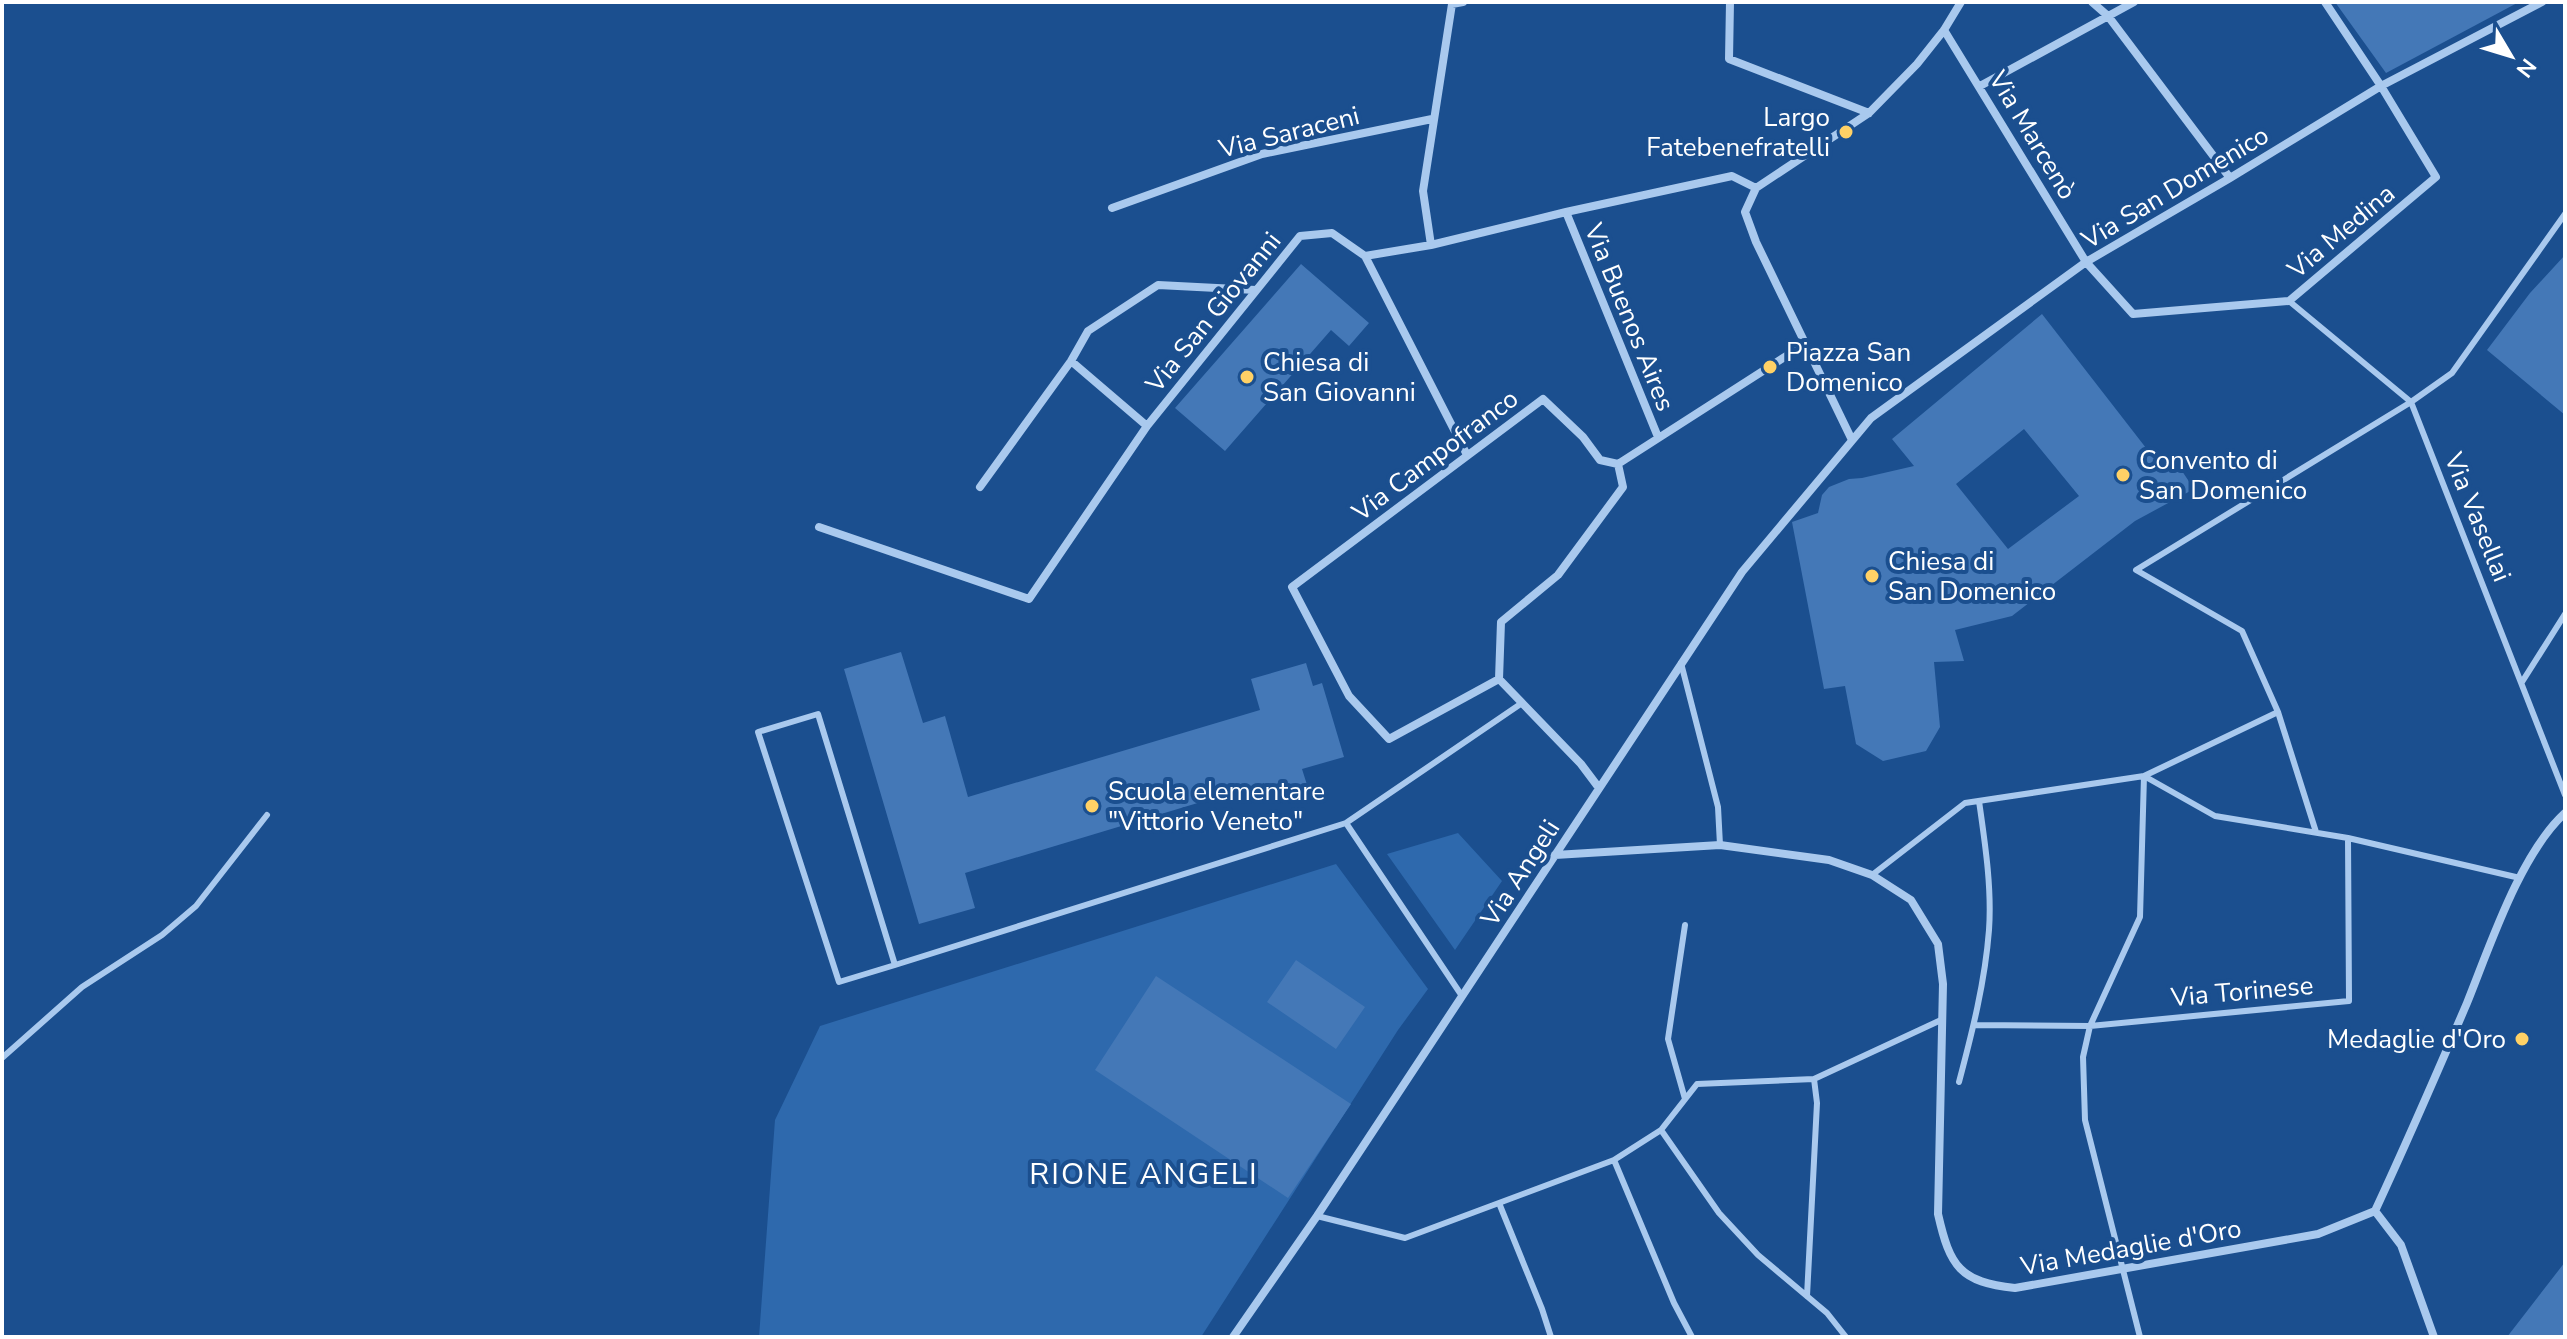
<svg xmlns="http://www.w3.org/2000/svg" width="2567" height="1339" viewBox="0 0 2567 1339" font-family="'Nunito Sans',sans-serif">
  <rect width="100%" height="100%" fill="#1b4f8f"/>
  <path fill="#2e69ad" d="M1458 833 1502 881 1455 950 1387 854Z
    M1336 864 1428 989 1398 1030 1201 1337H759L775 1120 820 1026Z"/>
  <path fill="#4478b7" fill-rule="evenodd" d="M2335 2H2519L2386 73Z
    M2565 255V415L2487 350 2530 293Z
    M1301 264 1369 323 1349 346 1331 330 1225 451 1175 408Z
    M2042 314 2160 466 2176 462 2194 489 2135 521 2012 616 1955 630 1964 661 1934 662 1940 727 1926 751 1883 761 1856 744 1845 686 1824 689 1792 522 1818 513 1822 495 1829 487 1849 479 1862 478 1914 466 1892 439ZM2024 429 2079 496 2008 549 1956 484Z
    M901 652 923 723 945 716 968 797 1260 710 1251 679 1306 663 1313 686 1322 683 1344 757 1302 769 1308 788 1269 800 1264 783 965 873 975 908 919 924 844 669Z
    M1296 960 1365 1007 1336 1049 1267 1002Z
    M1156 976 1351 1104 1288 1198 1095 1070Z
    M2565 1262V1337H2507Z"/>
  <g fill="none" stroke-linecap="round" stroke-linejoin="round">
    <path stroke="#a9c9ee" stroke-width="6" d="M2289 301 2411 402 2565 795
      M1681 663 1718 807 1720 845
      M2522 682 2565 614
      M1346 823 1462 996
      M2316 832 2278 712 2242 631 2136 570 2411 402 2452 373 2565 214
      M1872 875 1965 803 2144 776 2278 712
      M895 965 818 714 758 732 839 982 895 965 1346 823 1522 703
      M1974 1025 2090 1026 2349 1001 2348 838
      M2 1058 82 987 162 935 196 906 267 815
      M1959 1082C1972 1033 1985 982 1989 930 1992 888 1985 843 1979 801
      M1685 1099 1668 1039 1685 925
      M1661 1130 1719 1213 1758 1255 1827 1313 1846 1337
      M1614 1160 1674 1303 1692 1337
      M1499 1203 1542 1309 1551 1337
      M1317 1216 1405 1238 1614 1160 1661 1130 1697 1084 1814 1079
      M1807 1296 1817 1103 1814 1079 1941 1020
      M2140 1337 2085 1120 2083 1057 2090 1026 2140 917 2144 776 2215 816 2348 838 2520 878"/>
    <path stroke="#a9c9ee" stroke-width="8" d="M1730 2 1729 59 1869 113
      M2092 2 2108 16 2230 178
      M1944 30 2086 262 2133 314 2289 301 2436 177 2381 86 2325 2
      M1980 86 2134 2
      M1112 208 1262 154 1432 119
      M1566 212 1658 437
      M1431 245 1423 191 1452 4 1463 2
      M1365 256 1467 455
      M1071 361 1147 426
      M1852 440 1756 242 1745 212 1756 188 1869 113 1917 64 1944 30 1961 2
      M980 487 1071 361 1088 331 1158 285 1256 290
      M819 527 1029 599 1147 426 1300 236 1332 233 1365 256 1431 245 1566 212 1732 176 1756 188
      M1499 679 1501 622 1558 575 1623 487 1618 464
      M1599 788 1581 764 1499 679 1389 739 1349 696 1292 587 1543 399 1583 437 1600 460 1618 464 1805 344
      M1555 855 1720 845 1829 860 1872 875 1911 900 1938 944 1943 984 1938 1214C1950 1267 1960 1282 2015 1288L2318 1234 2375 1211C2407 1142 2437 1073 2467 1003 2490 946 2520 854 2565 813
      M2375 1211 2401 1245 2434 1337
      M1233 1337 1317 1216 1742 572 1871 418 2086 262 2230 178 2381 86 2542 2"/>
  </g>
  <g fill="#ffd166" stroke="#1b4f8f" stroke-width="3">
    <circle cx="1846" cy="132" r="8"/>
    <circle cx="1770" cy="367" r="8"/>
    <circle cx="1247" cy="377" r="8"/>
    <circle cx="2123" cy="475" r="8"/>
    <circle cx="1872" cy="576" r="8"/>
    <circle cx="1092" cy="806" r="8"/>
    <circle cx="2522" cy="1039" r="8"/>
  </g>
  <g text-anchor="middle" stroke-width="8" stroke-linejoin="round" paint-order="stroke">
    <g font-size="26" fill="#fff" stroke="#1b4f8f" text-anchor="start">
      <text x="1830" y="126" text-anchor="end">Largo<tspan x="1830" dy="30">Fatebenefratelli</tspan></text>
      <text x="1786" y="361">Piazza San<tspan x="1786" dy="30">Domenico</tspan></text>
      <text x="1263" y="371">Chiesa di<tspan x="1263" dy="30">San Giovanni</tspan></text>
      <text x="2139" y="469">Convento di<tspan x="2139" dy="30">San Domenico</tspan></text>
      <text x="1888" y="570">Chiesa di<tspan x="1888" dy="30">San Domenico</tspan></text>
      <text x="1108" y="800">Scuola elementare<tspan x="1108" dy="30">"Vittorio Veneto"</tspan></text>
      <text x="2506" y="1048" text-anchor="end">Medaglie d'Oro</text>
    </g>
    <g font-size="26" fill="#fff" stroke="#1b4f8f">
      <text transform="translate(1289 132) rotate(-14)" y="9">Via Saraceni</text>
      <text transform="translate(2033 135) rotate(59)" y="9">Via Marcenò</text>
      <text transform="translate(2175 187) rotate(-31)" y="9">Via San Domenico</text>
      <text transform="translate(2341 231) rotate(-40)" y="9">Via Medina</text>
      <text transform="translate(1213 312) rotate(-51)" y="9">Via San Giovanni</text>
      <text transform="translate(1630 317) rotate(68)" y="9">Via Buenos Aires</text>
      <text transform="translate(1435 455) rotate(-37)" y="9">Via Campofranco</text>
      <text transform="translate(2478 517) rotate(68)" y="9">Via Vasellai</text>
      <text transform="translate(1520 873) rotate(-57)" y="9">Via Angeli</text>
      <text transform="translate(2242 991) rotate(-5)" y="9">Via Torinese</text>
      <text transform="translate(2131 1247) rotate(-10)" y="9">Via Medaglie d'Oro</text>
    </g>
    <g font-size="30" letter-spacing="2" fill="#fff" stroke="#1b4f8f">
      <text x="1144" y="1184">RIONE ANGELI</text>
    </g>
  </g>
  <rect width="2567" height="1339" fill="none" stroke="#ffffff" stroke-width="8"/>
  <g transform="translate(2511 56) rotate(128)" stroke="#1b4f8f" stroke-width="6" paint-order="stroke">
  <path d="M0-6L14 30L0 20L-14 30Z" fill="#ffffff"/>
  <text y="-12" font-size="22" font-weight="bold" text-anchor="middle" fill="#ffffff">N</text>
  </g>
</svg>
